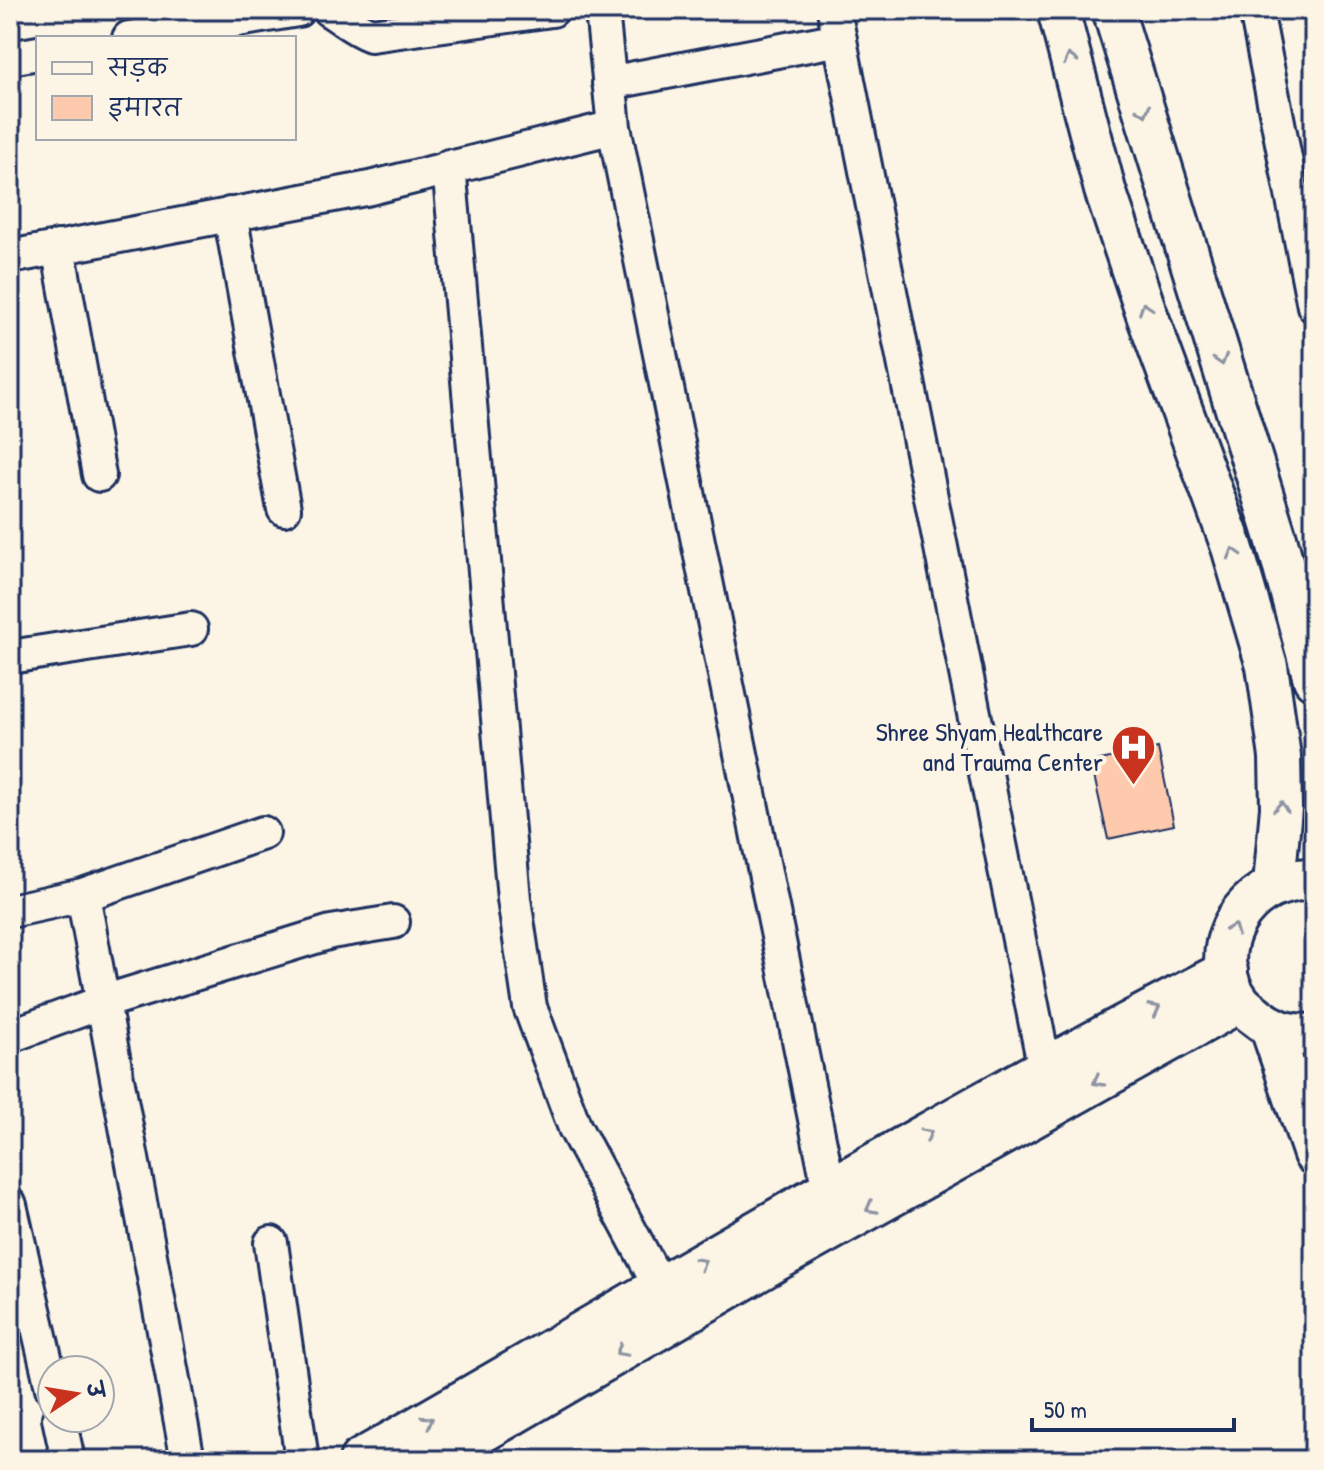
<svg xmlns="http://www.w3.org/2000/svg" width="1324" height="1470" viewBox="0 0 1324 1470" font-family="'Patrick Hand','Playpen Sans Deva',sans-serif">
  <rect width="100%" height="100%" fill="#fcf5e5"/>
  <filter id="ink" filterUnits="userSpaceOnUse"><feTurbulence type="fractalNoise" baseFrequency=".0125" numOctaves="2"/><feDisplacementMap in="SourceGraphic" scale="16" xChannelSelector="R" yChannelSelector="G"/><feConvolveMatrix kernelMatrix="1 2 1 2 8 2 1 2 1" color-interpolation-filters="sRGB"/></filter>
  <g filter="url(#ink)">
    <path fill="#fdcaae" stroke="#1b2f5e" stroke-width="2" d="M1158 748 1174 825 1108 839 1091 762Z"/>
    <g fill="none" stroke-linecap="round" stroke-linejoin="round">
      <defs>
        <path id="minor" d="M329 10C344 19 354 29 371 35L552 10
          M598 10 603 20 614 127 829 1188
          M834 10 1045 1070
          M1256 10 1314 306
          M129 38 298 10
          M10 58 38 53
          M609 83 840 39
          M449 166 514 899 530 1007 575 1128 671 1307
          M230 214 284 509
          M58 247 99 475
          M10 257 370 188 614 127
          M10 657 191 629
          M83 895 188 1460
          M10 911 83 895 263 833
          M10 1036 103 1002 331 932 393 922
          M10 1205 52 1388
          M271 1243 302 1460
          M59 1418 68 1460"/>
        <path id="major" d="M1058 10 1105 190 1147 315 1232 547 1267 666 1280 757 1281 808 1274 884
          M1113 10 1276 538 1314 679
          M1314 881C1305 878 1299 880 1290 882 1238 891 1205 955 1239 1001 1243 1007 1251 1012 1257 1017 1274 1031 1292 1037 1314 1034
          M1271 1028 1314 1154
          M360 1460C648 1296 932 1124 1227 971
          M434 1460 777 1260 1239 1002"/>
      </defs>
      <use href="#minor" stroke="#1b2f5e" stroke-width="38"/>
      <use href="#major" stroke="#1b2f5e" stroke-width="46"/>
      <use href="#minor" stroke="#fcf5e5" stroke-width="32"/>
      <use href="#major" stroke="#fcf5e5" stroke-width="40"/>
    </g>
    <defs><path id="oneway-chevron" d="M-2-3.5L2.5 0L-2 3.5" fill="none" stroke-width="1.6" stroke-linecap="round" stroke-linejoin="round" transform="scale(2)"/></defs>
    <g stroke="#8c92a2">
      <use href="#oneway-chevron" transform="translate(1070 59) rotate(-105)"/>
      <use href="#oneway-chevron" transform="translate(1144 111) rotate(73)"/>
      <use href="#oneway-chevron" transform="translate(1145 308) rotate(-109)"/>
      <use href="#oneway-chevron" transform="translate(1221 360) rotate(73)"/>
      <use href="#oneway-chevron" transform="translate(1234 553) rotate(-107)"/>
      <use href="#oneway-chevron" transform="translate(1281 807) rotate(-88)"/>
      <use href="#oneway-chevron" transform="translate(1233 929) rotate(-68)"/>
      <use href="#oneway-chevron" transform="translate(1155 1009) rotate(-27)"/>
      <use href="#oneway-chevron" transform="translate(1098 1081) rotate(151)"/>
      <use href="#oneway-chevron" transform="translate(927 1134) rotate(-29)"/>
      <use href="#oneway-chevron" transform="translate(871 1208) rotate(151)"/>
      <use href="#oneway-chevron" transform="translate(701 1263) rotate(-30)"/>
      <use href="#oneway-chevron" transform="translate(621 1351) rotate(150)"/>
      <use href="#oneway-chevron" transform="translate(428 1421) rotate(-30)"/>
    </g>
  </g>
  <defs>
    <symbol id="hospital-pin" viewBox="-11 -11 22 30"><path d="M0 17L-7.5 6A9.5 9.5 0 1 1 7.5 6Z" fill="#c8321e" stroke="#fcf5e5"/><path d="M-5-5h3v3.5h4V-5h3V5h-3V1.5h-4V5h-3Z" fill="#fff"/></symbol>
  </defs>
  <g fill-rule="evenodd">
    <use href="#hospital-pin" x="1108" y="722" width="51" height="69"/>
  </g>
  <g text-anchor="middle" stroke-width="8" stroke-linejoin="round" paint-order="stroke">
    <g font-size="26" fill="#1b2f5e" stroke="#fcf5e5" text-anchor="end">
      <text x="1103" y="741">Shree Shyam Healthcare<tspan x="1103" dy="30">and Trauma Center</tspan></text>
    </g>
  </g>
  <rect width="1324" height="1470" fill="none" stroke="#fcf5e5" stroke-width="40"/>
  <rect x="20" y="20" width="1284" height="1430" fill="none" stroke="#1b2f5e" stroke-width="3" filter="url(#ink)"/>
  <rect x="36" y="36" width="260" height="104" fill="#fcf5e5" stroke="#a2a6af" stroke-width="2"/>
  <rect x="52" y="62" width="40" height="12" fill="#fcf5e5" stroke="#a2a6af" stroke-width="2"/>
  <text x="108" y="76" font-size="24" fill="#1b2f5e">सड़क</text>
  <rect x="52" y="96" width="40" height="24" fill="#fdcaae" stroke="#a2a6af" stroke-width="2"/>
  <text x="108" y="116" font-size="24" fill="#1b2f5e">इमारत</text>
  <g transform="translate(76 1394) rotate(78)"><circle r="38" fill="#fcf5e5" stroke="#a2a6af" stroke-width="2"/>
  <path d="M0-6L14 30L0 20L-14 30Z" fill="#c8321e"/>
  <text y="-12" font-size="22" font-weight="bold" text-anchor="middle" fill="#1b2f5e">उ</text>
  </g>
  <path d="M1032 1418v12h202v-12" fill="none" stroke="#1b2f5e" stroke-width="4"/>
  <text x="1044" y="1418" font-size="24" fill="#1b2f5e" stroke="#fcf5e5" stroke-width="6" paint-order="stroke">50 m</text>
</svg>
